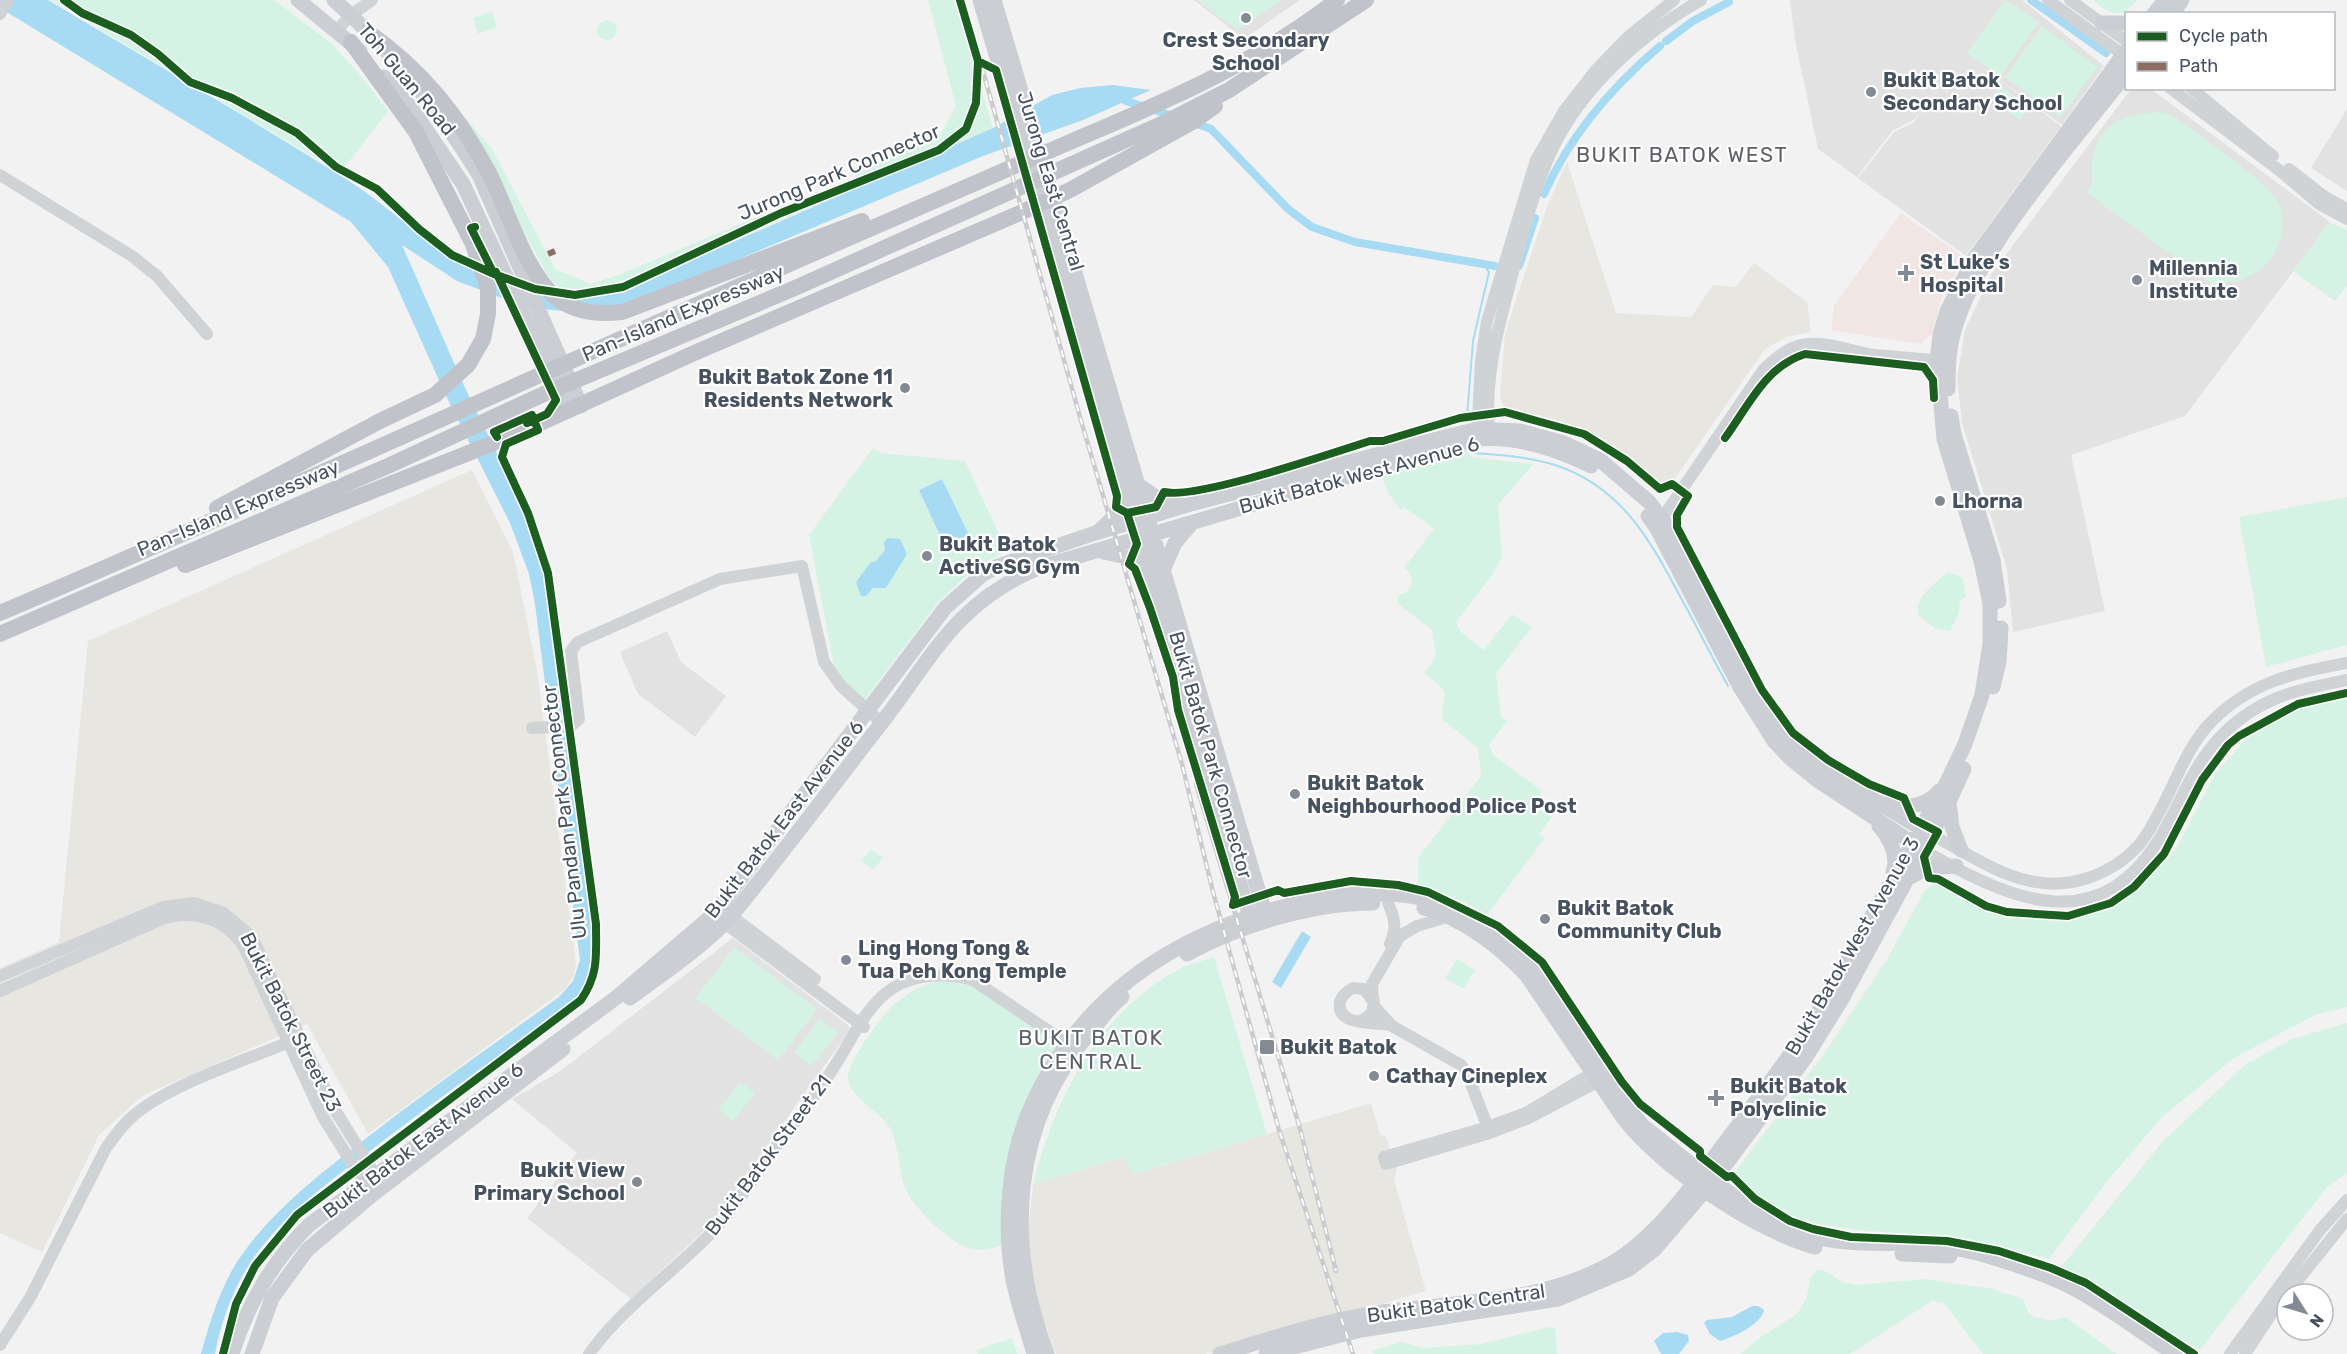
<svg xmlns="http://www.w3.org/2000/svg" width="2347" height="1354" viewBox="0 0 2347 1354" font-family="Rubik,sans-serif">
  <rect width="100%" height="100%" fill="#f3f2f2"/>
  <path fill="#e7e6e0" d="M1567 162 1616 313 1691 317 1713 285 1736 287 1754 263 1807 302 1811 332 1787 337 1765 349 1667 490 1596 445 1505 411 1500 396 1505 333 1548 204Z
    M472 470 513 552 537 671 576 964 573 977 565 989 368 1134 307 1024 142 1096 99 1135 42 1252 0 1233V968L59 942 88 641Z
    M1371 1103 1380 1134 1386 1137 1397 1168 1394 1180 1426 1291 1205 1354H1056L1041 1312 1032 1269 1028 1231 1033 1184 1125 1157 1134 1174Z"/>
  <path fill="#e3e2e3" d="M1194 0H1300L1244 39Z
    M1790 0H2022L2104 66 2062 125 1964 54 2061 126 1966 256 1858 178 1894 132 1913 123 1948 76 1915 119 1892 131 1857 177 1818 149 1795 40Z
    M2131 89H2151L2330 222 2185 416 2071 455 2105 611 2013 632 2007 569 1962 423 1957 378 1965 330 1992 273Z
    M2347 109V191L2311 168Z
    M667 631 681 662 726 696 695 737 638 694 620 652Z
    M733 938 848 1025 850 1030 710 1225 631 1299 527 1218 577 1153 512 1099 559 1072Z"/>
  <path fill="#f1e6e4" d="M1901 213 1965 258 1942 295 1933 333 1920 344 1831 330 1834 306Z"/>
  <path fill="#d5f3e4" d="M51 0H274L331 43 357 71 388 111 340 173Z
    M928 0H954L993 128 624 289 576 298 559 288 548 276 474 139 450 100 491 147 555 269 591 284 618 275 800 199 802 202 856 177 854 173 939 137 956 106Z
    M1197 0H1281L1237 30Z
    M2005 0 2039 22 2000 76 1967 53Z
    M2093 0H2137C2122 21 2109 14 2093 0Z
    M492 11 497 27 478 34 473 18Z
    M597 30a10 10 0 1 1 20 0a10 10 0 1 1-20 0Z
    M2042 26 2097 67 2060 117 2005 77Z
    M2001 86 2029 107 2020 120 1991 99Z
    M2160 112 2170 114C2192 131 2268 181 2278 202 2284 215 2284 229 2279 242 2271 266 2255 275 2232 283L2228 281 2221 291 2087 193C2095 181 2091 176 2092 162 2097 123 2126 113 2160 112Z
    M2330 222 2347 230V286L2335 301 2293 271Z
    M1466 446 1471 457 1533 464 1498 505 1502 557 1492 575 1456 622 1461 632 1484 650 1512 614 1531 628 1496 674 1501 716 1507 721 1489 745 1493 755 1540 789 1544 812 1552 817 1539 834 1545 838 1487 915 1460 900 1418 887V858L1481 776 1478 748 1443 720C1440 706 1446 701 1444 690L1424 673 1436 657 1432 630 1398 604 1397 596 1407 592C1414 583 1413 574 1404 568L1434 529 1404 507 1401 510 1389 494 1379 471Z
    M873 448 881 453 965 461 1007 551 976 567 939 601 863 702 843 683 834 666 809 535Z
    M2347 497V645L2266 667 2239 517Z
    M1948 572 1963 578 1966 597 1960 600 1959 613 1950 631 1935 628 1918 615C1915 596 1935 583 1948 572Z
    M2347 699V1007L2315 1015 2234 1058 2162 1117 2109 1179 2049 1259 1964 1238 1858 1230 1803 1222 1773 1205 1732 1176 1826 1051 1887 959 1925 890 1933 884 1943 883 2009 915H2074L2137 891 2176 849 2215 774 2248 737 2306 705Z
    M871 849 883 858 873 870 861 861Z
    M734 947 817 1009 778 1060 696 998Z
    M1214 957 1267 1134 1133 1174 1124 1157 1033 1184C1054 1099 1099 1012 1179 969 1190 963 1203 961 1214 957Z
    M1457 959 1475 970 1463 989 1445 978Z
    M937 981C992 982 1017 1012 1057 1046L1029 1097 1002 1245C992 1249 981 1251 971 1249 950 1244 912 1207 905 1188 898 1169 899 1147 891 1130 881 1110 851 1101 848 1078 846 1064 885 1010 897 1002 909 992 922 985 937 981Z
    M820 1019 838 1033 811 1066 794 1052Z
    M2347 1023V1173L2327 1187 2200 1350 2061 1267 2164 1140 2246 1064 2292 1039Z
    M740 1082 755 1093 733 1121 718 1110Z
    M1817 1269 1825 1271 1842 1282 1856 1285 1925 1279 1993 1289 2023 1299 2029 1314C2043 1320 2050 1322 2065 1317L2117 1354H1983L1944 1303 1932 1301 1850 1354H1740L1759 1338 1797 1314 1806 1299 1810 1279Z
    M1549 1327 1555 1328 1557 1354H1373L1372 1351 1401 1342 1424 1348 1482 1344Z
    M1012 1338 1017 1354H978L976 1350Z"/>
  <path fill="#a7dbf3" d="M0 0H48C150 61 253 120 352 183 402 215 441 262 499 282 554 300 595 300 649 279L993 128 1052 95 1080 88 1113 85 1151 90 1083 120 983 156 635 303 572 312 525 307 457 281 402 245 466 390 527 514 546 571 593 941C594 973 591 986 566 1007 501 1054 435 1101 371 1150 333 1179 295 1206 265 1243 239 1273 222 1315 215 1354H201C209 1324 219 1292 235 1265 268 1213 317 1177 365 1139 428 1090 494 1044 559 997L573 981 580 960 535 604 529 574 510 523 447 398 388 267 351 222 0 8Z
    M942 479 969 535 945 546 919 490Z
    M888 538 900 539 907 554 886 588H873L866 596H861L856 582 870 563 876 561 885 550 884 542Z
    M1302 931 1311 937 1281 988 1272 982Z
    M1752 1306H1758L1764 1310C1761 1325 1733 1337 1720 1341L1710 1334 1704 1323 1707 1320 1732 1317Z
    M1677 1332 1688 1335 1689 1341 1679 1354H1661L1654 1341 1663 1333Z"/>
  <g fill="none" stroke-linecap="round" stroke-linejoin="round">
    <path stroke="#a7dbf3" stroke-width="2" d="M1467 416 1473 341 1489 272 1483 264
      M1470 448 1474 453C1502 455 1529 457 1555 465 1622 487 1650 540 1681 598 1697 627 1712 657 1728 686"/>
    <path stroke="#a7dbf3" stroke-width="8" d="M2031 0 2106 53
      M1666 41 1693 21 1729 2
      M1126 101 1173 116
      M1191 122 1211 129 1288 209 1312 227 1355 242 1495 266
      M1544 194C1569 137 1613 86 1660 46
      M1519 266 1535 218"/>
    <path stroke="#d0d3d6" stroke-width="12" d="M2048 0 2126 57
      M2070 0 2126 41
      M0 14 8 0
      M337 30 351 15 372 0
      M2170 88 2279 170 2319 204 2347 219
      M2191 88 2273 156
      M2289 169 2325 197 2347 209
      M0 175 132 256 157 276 207 334
      M1477 438 1481 361 1487 321 1536 160 1564 111 1596 70 1628 37 1674 0
      M1489 438C1489 422 1487 405 1489 388 1492 349 1502 314 1512 276 1522 235 1534 189 1552 150 1582 87 1641 34 1701 0
      M1657 526 1764 369C1775 359 1787 348 1802 345 1826 340 1852 352 1875 355 1898 357 1921 359 1944 361
      M532 728 571 726 579 719 571 651 578 642 720 579 802 566 824 662 841 686 882 723
      M1932 835C1963 851 1996 874 2030 881 2069 890 2111 875 2138 846 2148 835 2155 820 2162 807 2177 778 2189 744 2212 721 2252 681 2294 673 2347 663
      M1923 850C2012 901 2102 943 2165 829 2183 796 2196 760 2224 733 2262 696 2297 690 2347 680
      M1388 903C1395 918 1397 929 1390 944
      M726 912 815 979
      M719 919 864 1027
      M0 976 163 907 194 903 224 913 252 937 335 1110 379 1181
      M0 991 162 919C194 909 225 918 244 947L323 1117 368 1189
      M1373 999 1372 984 1400 936 1417 926 1447 917
      M1374 1006 1392 1026 1461 1065 1468 1076 1490 1133
      M1361 1021 1372 1013 1374 1002 1364 989 1353 988C1347 991 1342 995 1340 1002 1336 1027 1376 1022 1391 1025
      M1599 1069 1526 1113 1488 1127 1384 1157 1386 1164 1490 1133 1529 1118 1605 1078
      M0 1345 31 1296 106 1148C114 1137 122 1125 133 1116 168 1085 244 1061 289 1042
      M589 1354C624 1305 675 1272 715 1229 737 1204 756 1175 775 1148 795 1122 816 1096 834 1067 852 1040 865 1006 893 988 916 973 949 973 973 980L1074 1048
      M2230 1354 2320 1230 2347 1200
      M2245 1354 2274 1310 2347 1219"/>
    <path stroke="#cbced3" stroke-width="15" d="M298 0 360 51
      M334 0C391 50 440 110 479 175L581 406
      M980 0 1252 924
      M994 0 1267 920
      M2154 14 2165 0
      M2172 14 2182 0
      M2102 23H2126
      M384 77 412 109 463 184 569 411
      M1948 389C1948 372 1948 355 1952 339 1971 254 2072 144 2126 74
      M1951 416 1954 434 1993 560 1999 601
      M1137 484 1160 500 1184 505
      M1648 516 1656 527 1740 687 1774 741 1790 758 1817 780 1923 850
      M1099 531 1113 518 1126 495
      M1103 552 1132 558 1148 571
      M1163 570 1175 543 1191 524
      M1993 687 1999 662 2001 628
      M1949 802 1952 827 1961 850
      M1884 804C1905 807 1924 809 1939 791
      M1879 826C1890 839 1899 855 1893 872
      M1907 879 1926 868 1956 866
      M1424 908C1463 918 1500 947 1527 976L1624 1119C1664 1169 1754 1230 1815 1247
      M1187 954C1239 925 1314 903 1373 903
      M630 998C661 975 707 944 732 915 783 853 831 788 880 725 932 658 955 603 1038 568L1471 440C1511 434 1556 449 1591 466
      M1902 1254 1950 1256
      M232 1354C247 1305 273 1261 309 1225L617 997 714 914 945 608 982 575 998 566 1095 533 1187 505 1421 443 1478 429 1520 431 1564 443 1600 460 1649 502 1672 532 1747 671 1790 740 1833 775 1932 835
      M252 1354 272 1298 307 1250 372 1195 563 1049
      M1034 1354C1027 1328 1016 1300 1012 1274 1004 1223 1008 1162 1028 1114 1076 999 1171 935 1290 905 1337 893 1386 888 1434 901 1460 908 1486 923 1508 938 1536 957 1552 988 1570 1015 1590 1047 1611 1079 1631 1112L1643 1126C1693 1165 1742 1209 1801 1232 1854 1252 1902 1237 1955 1248 1988 1254 2046 1274 2075 1289 2110 1308 2142 1333 2175 1354
      M1047 1354C1005 1242 1011 1124 1091 1031 1101 1020 1110 1006 1122 997
      M1220 1354C1272 1338 1328 1320 1382 1312 1456 1302 1534 1303 1603 1268 1656 1241 1697 1179 1733 1132 1761 1094 1790 1057 1815 1018L1947 782 1965 744 1982 695 1990 644V604L1981 561 1944 439 1937 360 1940 335 1947 311 1974 259 2126 51
      M1266 1354 1361 1330 1558 1299 1629 1269 1655 1249 1714 1180 1806 1057 1843 997 1949 802 1964 769"/>
    <path stroke="#c0c4ca" stroke-width="16" d="M368 32C422 70 458 115 489 173 508 210 523 266 553 295 572 312 598 315 622 312L862 221
      M217 508 380 421 435 395 468 365 483 339 488 314V287L472 242 416 132 351 42
      M185 565 514 435 692 354 1020 213 1070 190 1194 121 1215 106
      M0 613C277 495 550 369 826 248 907 213 989 177 1070 142 1166 101 1253 65 1337 0
      M0 634 390 465 546 393 795 288 1166 122 1229 90 1366 0"/>
    <defs>
      <path id="rail" d="M963 0 1082 424 1182 764 1213 892 1279 1130 1353 1354
        M1196 784 1299 1125 1336 1271"/>
    </defs>
    <use href="#rail" stroke="#c9cbcd" stroke-width="4.5"/>
    <use href="#rail" stroke="#fff" stroke-width="2" stroke-dasharray="7" stroke-linecap="butt"/>
    <path stroke="#8d6e63" stroke-width="6" stroke-dasharray="12 6" stroke-linecap="butt" d="M548 254 555 251"/>
    <defs>
      <path id="cycleway" d="M64 0 82 13 131 35 158 54 190 82 232 98 297 133 336 167 377 189 419 229 452 255 494 274 471 228 475 227
        M978 61 996 70 1117 496 1116 507 1127 513 1137 544 1129 564 1135 569 1150 608 1173 677 1178 710 1235 897 1233 905 1278 890 1284 893 1351 881 1398 885 1428 892 1498 926 1542 962 1622 1082 1640 1104 1700 1151V1156L1727 1177 1732 1176 1755 1199 1790 1221 1813 1229 1851 1237 1947 1241 1999 1251 2051 1268 2086 1283 2194 1354
        M496 272 556 400 547 414 527 423
        M494 274 535 289 575 295 623 287 781 213 939 150 966 129 976 103 978 61 960 0
        M1725 438C1749 405 1765 367 1805 354L1924 367 1933 380 1934 398
        M1127 513 1156 507 1164 492C1196 500 1332 453 1370 441H1383L1460 418 1505 412 1584 434 1627 461 1660 489 1672 484 1688 496 1677 515V527L1762 690 1793 733 1828 760 1869 784 1904 798 1913 819 1938 832 1924 857 1929 878 1938 879 1986 906 2007 912 2068 916 2111 903 2134 887 2164 854 2202 780 2228 745 2239 736 2298 704 2347 693
        M223 1354 236 1304 255 1266 297 1215 581 1000C599 973 596 956 596 924L548 573 528 513 502 457 506 444 538 430 532 415 494 432 497 437"/>
    </defs>
    <use href="#cycleway" stroke="#fff" stroke-width="11"/>
    <use href="#cycleway" stroke="#1b5e20" stroke-width="8"/>
  </g>
  <g fill="#838a94" stroke="#fff" stroke-width="2">
    <circle cx="1246" cy="18" r="6"/>
    <circle cx="1871" cy="92" r="6"/>
    <path d="M1903 264h6v6h6v6h-6v6h-6v-6h-6v-6h6z"/>
    <circle cx="2137" cy="280" r="6"/>
    <circle cx="905" cy="388" r="6"/>
    <circle cx="1940" cy="501" r="6"/>
    <circle cx="927" cy="556" r="6"/>
    <circle cx="1295" cy="794" r="6"/>
    <circle cx="1545" cy="919" r="6"/>
    <circle cx="846" cy="960" r="6"/>
    <rect x="1259" y="1039" width="16" height="16" rx="3"/>
    <circle cx="1374" cy="1076" r="6"/>
    <path d="M1713 1089h6v6h6v6h-6v6h-6v-6h-6v-6h6z"/>
    <circle cx="637" cy="1182" r="6"/>
  </g>
  <g text-anchor="middle" stroke-width="4.5" stroke-linejoin="round" paint-order="stroke">
    <g font-size="20" font-weight="bold" fill="#475261" stroke="#fff" text-anchor="start">
      <text x="1246" y="47" text-anchor="middle">Crest Secondary<tspan x="1246" dy="23">School</tspan></text>
      <text x="1883" y="87">Bukit Batok<tspan x="1883" dy="23">Secondary School</tspan></text>
      <text x="1920" y="269">St Luke’s<tspan x="1920" dy="23">Hospital</tspan></text>
      <text x="2149" y="275">Millennia<tspan x="2149" dy="23">Institute</tspan></text>
      <text x="893" y="384" text-anchor="end">Bukit Batok Zone 11<tspan x="893" dy="23">Residents Network</tspan></text>
      <text x="1952" y="508">Lhorna</text>
      <text x="939" y="551">Bukit Batok<tspan x="939" dy="23">ActiveSG Gym</tspan></text>
      <text x="1307" y="790">Bukit Batok<tspan x="1307" dy="23">Neighbourhood Police Post</tspan></text>
      <text x="1557" y="915">Bukit Batok<tspan x="1557" dy="23">Community Club</tspan></text>
      <text x="858" y="955">Ling Hong Tong &amp;<tspan x="858" dy="23">Tua Peh Kong Temple</tspan></text>
      <text x="1280" y="1054">Bukit Batok</text>
      <text x="1386" y="1083">Cathay Cineplex</text>
      <text x="1730" y="1093">Bukit Batok<tspan x="1730" dy="23">Polyclinic</tspan></text>
      <text x="625" y="1177" text-anchor="end">Bukit View<tspan x="625" dy="23">Primary School</tspan></text>
    </g>
    <g font-size="20" fill="#475261" stroke="#fff">
      <text transform="translate(407 79) rotate(50)" y="7">Toh Guan Road</text>
      <text transform="translate(839 172) rotate(-23)" y="7">Jurong Park Connector</text>
      <text transform="translate(1051 181) rotate(73)" y="7">Jurong East Central</text>
      <text transform="translate(683 313) rotate(-23)" y="7">Pan-Island Expressway</text>
      <text transform="translate(1359 475) rotate(-15)" y="7">Bukit Batok West Avenue 6</text>
      <text transform="translate(238 508) rotate(-23)" y="7">Pan-Island Expressway</text>
      <text transform="translate(1211 755) rotate(74)" y="7">Bukit Batok Park Connector</text>
      <text transform="translate(564 812) rotate(-97)" y="7">Ulu Pandan Park Connector</text>
      <text transform="translate(784 819) rotate(-52)" y="7">Bukit Batok East Avenue 6</text>
      <text transform="translate(1852 946) rotate(-60)" y="7">Bukit Batok West Avenue 3</text>
      <text transform="translate(291 1022) rotate(63)" y="7">Bukit Batok Street 23</text>
      <text transform="translate(423 1140) rotate(-37)" y="7">Bukit Batok East Avenue 6</text>
      <text transform="translate(768 1155) rotate(-53)" y="7">Bukit Batok Street 21</text>
      <text transform="translate(1456 1303) rotate(-8)" y="7">Bukit Batok Central</text>
    </g>
    <g font-size="21" letter-spacing="1.5" fill="#5d6067" stroke="#fff">
      <text x="1682" y="162">BUKIT BATOK WEST</text>
      <text x="1091" y="1045">BUKIT BATOK<tspan x="1091" dy="24">CENTRAL</tspan></text>
    </g>
  </g>
  <rect x="2125" y="12" width="210" height="78" fill="#ffffff" stroke="#b5bac0" stroke-width="1.5"/>
  <rect x="2137" y="32" width="30" height="9" fill="#1b5e20" stroke="#b5bac0" stroke-width="1.5"/>
  <text x="2179" y="42" font-size="18" fill="#475261">Cycle path</text>
  <rect x="2137" y="62" width="30" height="9" fill="#8d6e63" stroke="#b5bac0" stroke-width="1.5"/>
  <text x="2179" y="72" font-size="18" fill="#475261">Path</text>
  <g transform="translate(2305 1312) rotate(127)"><circle r="28" fill="#ffffff" stroke="#b5bac0" stroke-width="1.5"/>
  <path d="M0-4.5L10 22L0 15L-10 22Z" fill="#838a94"/>
  <text y="-9" font-size="16" font-weight="bold" text-anchor="middle" fill="#475261">N</text>
  </g>
</svg>
